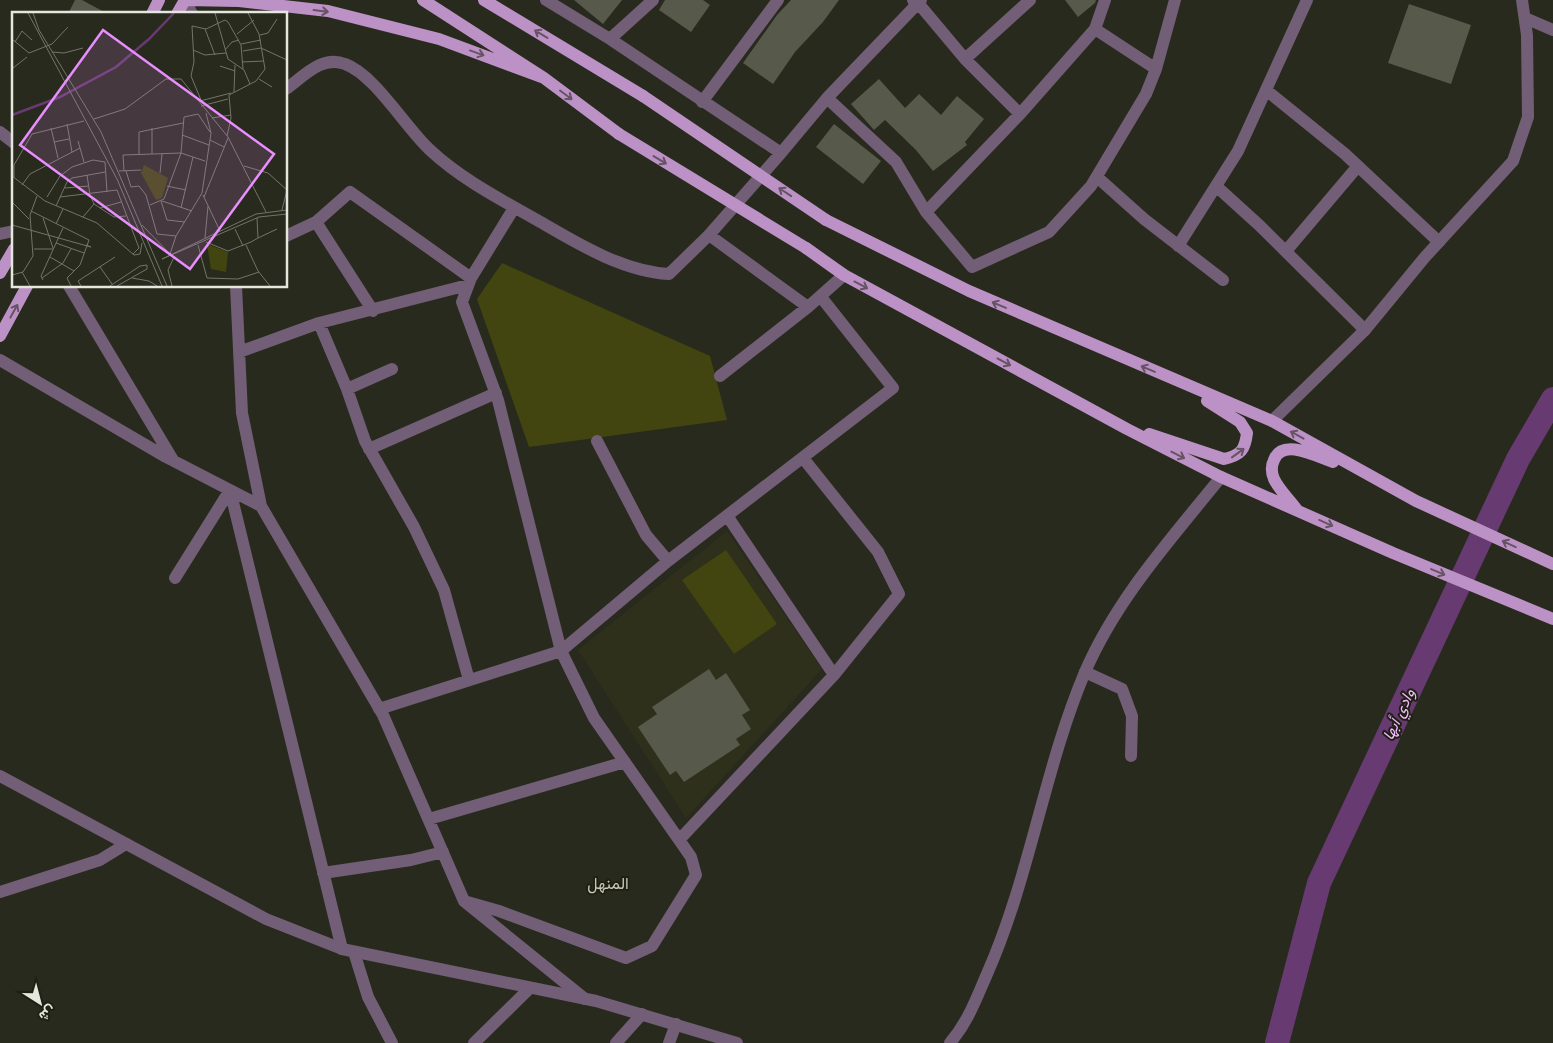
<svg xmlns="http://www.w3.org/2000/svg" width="1553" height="1043" viewBox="0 0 1553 1043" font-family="'Space Grotesk',Vazirmatn,sans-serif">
  <rect width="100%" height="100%" fill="#282a1d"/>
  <path fill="#2e301c" d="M727 531 822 669 686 818 578 650Z"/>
  <path fill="#42450f" d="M502 263 710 356 727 420 529 447 477 299Z
    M726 550 777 624 734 654 682 580Z"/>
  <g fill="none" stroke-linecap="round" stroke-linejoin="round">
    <path stroke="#683a72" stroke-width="24" d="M1277 1043 1319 883 1518 459 1553 399"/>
  </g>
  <path fill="#57594b" d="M75 0H82L108 14H68Z
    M574 0H622L603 24Z
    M665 0H703L710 5 691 32 659 10Z
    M791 0H839L823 22 795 52 773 84 743 63 777 15Z
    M1065 0H1096L1095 3 1078 17Z
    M1409 4 1471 25 1451 84 1388 63Z
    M879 79 905 108 919 94 941 115 957 96 984 119 965 142 967 145 933 171 916 150 885 120 874 130 851 104Z
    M834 124 881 161 863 184 816 147Z
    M709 669 716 680 726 673 750 710 742 715 751 729 736 739 740 745 684 782 676 771 670 775 638 727 657 714 652 707Z"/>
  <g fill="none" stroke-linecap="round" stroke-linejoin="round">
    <path stroke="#725e77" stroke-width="12" d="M185 0 192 14
      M546 0 610 39 781 153 827 98 921 0
      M913 0 918 3 965 59 1020 114
      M1525 18 1553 30
      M1095 29 1156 69
      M610 39 653 0
      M965 59 1030 0
      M286 89C304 76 322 55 345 64 374 74 406 128 430 150 461 179 500 199 537 220 577 243 621 271 669 274L709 235 808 307
      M1266 90 1345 154 1439 242
      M827 98 896 162 926 212 972 267 1049 232 1091 186 1146 94 1156 69 1175 0
      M702 102 778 0
      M0 132 14 143
      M1097 177 1144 219 1223 280
      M1216 186 1259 225 1365 330
      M926 212 1020 114 1095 29 1105 0
      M316 222 373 311
      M0 234 14 231
      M709 235 781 153
      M286 236 316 222 350 192 471 278
      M1178 246 1238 151 1307 0
      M1286 251 1358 166
      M69 286 173 460
      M236 286 242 413 261 506 383 715 464 901 585 999
      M319 323 347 389 365 441 414 527 444 590 469 680
      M239 352 319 323 468 285
      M0 360 166 457 261 506
      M720 376 808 307 844 275
      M347 389 392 369
      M597 441 646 535 668 561
      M369 449 496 393
      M230 490 342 949
      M728 517 834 675
      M175 578 230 490
      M1085 672 1122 689 1132 716 1131 756
      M379 709 561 651 668 561 893 388 821 297
      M429 819 625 762
      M680 839 834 675 899 594 878 552 803 458
      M323 873 411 860 443 852
      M0 892 100 860 126 844
      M464 901 499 911 626 958 652 946 696 875 691 857 594 718 561 651 498 400 462 302 471 278 514 208
      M354 952 368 997 392 1043
      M474 1043 530 988
      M616 1043 642 1014
      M669 1043 676 1024"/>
    <path stroke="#725e77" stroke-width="12" d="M1272 421 1365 330 1425 257 1513 161 1528 117 1527 35 1522 0
      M0 776 266 919 342 949 596 1001 737 1043
      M950 1043C968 1022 976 999 987 974 1030 877 1044 769 1085 672 1117 598 1171 539 1221 477"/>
    <path stroke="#bc92c6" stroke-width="12" d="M185 0 239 1 328 11 439 39 544 78
      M423 0 544 78 619 134
      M484 0 643 96
      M152 14 159 0
      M177 14 185 0
      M826 220 969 291 1272 421 1416 501 1553 564
      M806 248 844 275 1127 429 1221 477 1393 553 1553 619
      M0 273 14 249
      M0 336 27 286
      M1149 434 1224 459C1241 455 1245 450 1247 433L1240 422 1207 401
      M1297 510C1290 500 1279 490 1274 479 1271 472 1271 466 1274 460 1282 437 1318 457 1333 462"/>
    <path stroke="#bc92c6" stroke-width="12" d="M643 96 826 220
      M619 134 806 248"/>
  </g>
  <defs><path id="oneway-shaft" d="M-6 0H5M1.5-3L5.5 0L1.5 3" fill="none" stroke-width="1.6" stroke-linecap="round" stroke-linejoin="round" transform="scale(1.25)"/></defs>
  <g stroke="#665364">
    <use href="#oneway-shaft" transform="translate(321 11) rotate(7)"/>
    <use href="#oneway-shaft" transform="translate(541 34) rotate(-149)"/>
    <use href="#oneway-shaft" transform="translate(477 53) rotate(20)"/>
    <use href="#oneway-shaft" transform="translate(566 95) rotate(37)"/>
    <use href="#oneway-shaft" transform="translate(660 160) rotate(31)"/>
    <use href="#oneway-shaft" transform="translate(785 192) rotate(-146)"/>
    <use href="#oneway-shaft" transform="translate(861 285) rotate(28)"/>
    <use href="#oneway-shaft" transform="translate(999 305) rotate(-157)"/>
    <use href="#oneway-shaft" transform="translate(14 311) rotate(-61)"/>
    <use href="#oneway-shaft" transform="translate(1004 362) rotate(28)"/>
    <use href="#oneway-shaft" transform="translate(1148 369) rotate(-157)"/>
    <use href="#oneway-shaft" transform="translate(1297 435) rotate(-151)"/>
    <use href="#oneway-shaft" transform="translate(1238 453) rotate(-36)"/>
    <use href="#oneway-shaft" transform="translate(1178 455) rotate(27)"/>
    <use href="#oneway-shaft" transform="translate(1326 523) rotate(24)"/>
    <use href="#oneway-shaft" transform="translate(1509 544) rotate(-155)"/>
    <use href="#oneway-shaft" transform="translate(1438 572) rotate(23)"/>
  </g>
  <g text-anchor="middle" stroke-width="4" stroke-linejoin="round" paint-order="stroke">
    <g font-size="16" font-style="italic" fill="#efb9fb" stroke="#1f2013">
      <text transform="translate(1398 714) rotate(-65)" y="6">وادي أبها</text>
    </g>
    <g font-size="16" fill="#c6c8b7" stroke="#1f2013">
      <text x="608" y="889">المنهل</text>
    </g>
  </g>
  <g transform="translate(12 12)">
    <rect width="275" height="275" fill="#282a1d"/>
    <path d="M132 153 156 166 150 186 144 188 129 161ZM195 232 216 240 214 260 199 257Z" fill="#42450f"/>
    <path fill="none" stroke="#683a72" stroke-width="2.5" d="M0 103 48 85 104 55 137 27 162 1"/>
    <path fill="none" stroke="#74756a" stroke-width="1" d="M16 1 105 167 150 274M21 1 27 18 89 120 155 274M203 1 216 47 232 58 238 72M193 17 203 43M225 22 242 8M248 23 256 21 265 7M0 27 17 41 40 32 56 15M3 30 10 19 20 28M229 32 249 28M181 38 193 43 214 41M213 38 220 30 227 28M231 39 249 36 275 48M40 40 52 41 71 36M230 50 252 49M208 54 223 59M1 56 15 45M247 67 260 75M222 80 223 53M189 88 179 64 182 50 180 14 194 17 213 8 216 10 229 33 231 57M188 89 219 81M189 94 216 87M200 106 219 103M82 107 113 97 154 67H169L216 125 254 200M55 112 60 140M39 116 46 146M170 123 197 133M215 124 219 106 217 83 244 69 253 57 247 22 236 1M198 128 212 135M66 129 72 150M42 130 57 127M140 142V116M127 143V120L171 111M232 154 256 161 275 178M107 159 129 158M112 159 111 143 169 141 193 149M114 159 119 175 127 174 134 183 145 222 164 224M148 161 150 142M75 163 78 183 82 192 102 205 114 204M0 164 33 189 85 211 122 243 128 242 130 231M2 165V153L20 122 72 109M10 173 18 162 68 136M155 174 174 178M53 176 77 174M191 183 208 219M35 185 48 164 60 155 81 148 93 150 95 180M48 185 105 178 127 236 121 242M192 185 216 126M149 189 155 208 173 210M150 189 180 199M0 190 17 207M138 193 152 187 169 141 172 105 186 102 198 120M44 194 55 170 60 166 93 160M88 196 109 190M169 196 181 145M270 198 275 178M275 198 244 202 150 247 247 205 275 202M19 199 77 228 68 253 55 266 59 274M71 205 82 192M31 206 41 236M44 212 51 197M0 213 79 235 74 233M130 213 158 242M223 217 231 234M193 226 196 194M246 226 265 217M194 230 216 239 239 230 246 226 245 206M44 231 72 241M186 233 195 266 226 267 247 260M234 233 246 259 258 274M22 237H41M158 242 164 224 190 181 199 121 194 101M38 245 62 259M88 255 100 272M10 260 18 274M0 263 11 260 21 244 18 203 25 184M30 266 51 251 59 237M120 266 137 269 145 274M31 268 29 264 51 216M69 274 66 269 103 245M98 274 128 254 135 253V257L105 274M160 274 156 258 162 245"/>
    <path fill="#e98efe" fill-opacity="0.15" stroke="#e98efe" stroke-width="2.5" d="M91 18 262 142 178 257 8 133Z"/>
    <rect width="275" height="275" fill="none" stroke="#e5e6de" stroke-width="2.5"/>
  </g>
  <g transform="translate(40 1003) rotate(144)" stroke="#1f2013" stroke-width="4" paint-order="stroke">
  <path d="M0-4L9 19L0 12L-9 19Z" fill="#e5e6de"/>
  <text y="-8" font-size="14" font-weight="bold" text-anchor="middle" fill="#e5e6de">ش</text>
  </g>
</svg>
